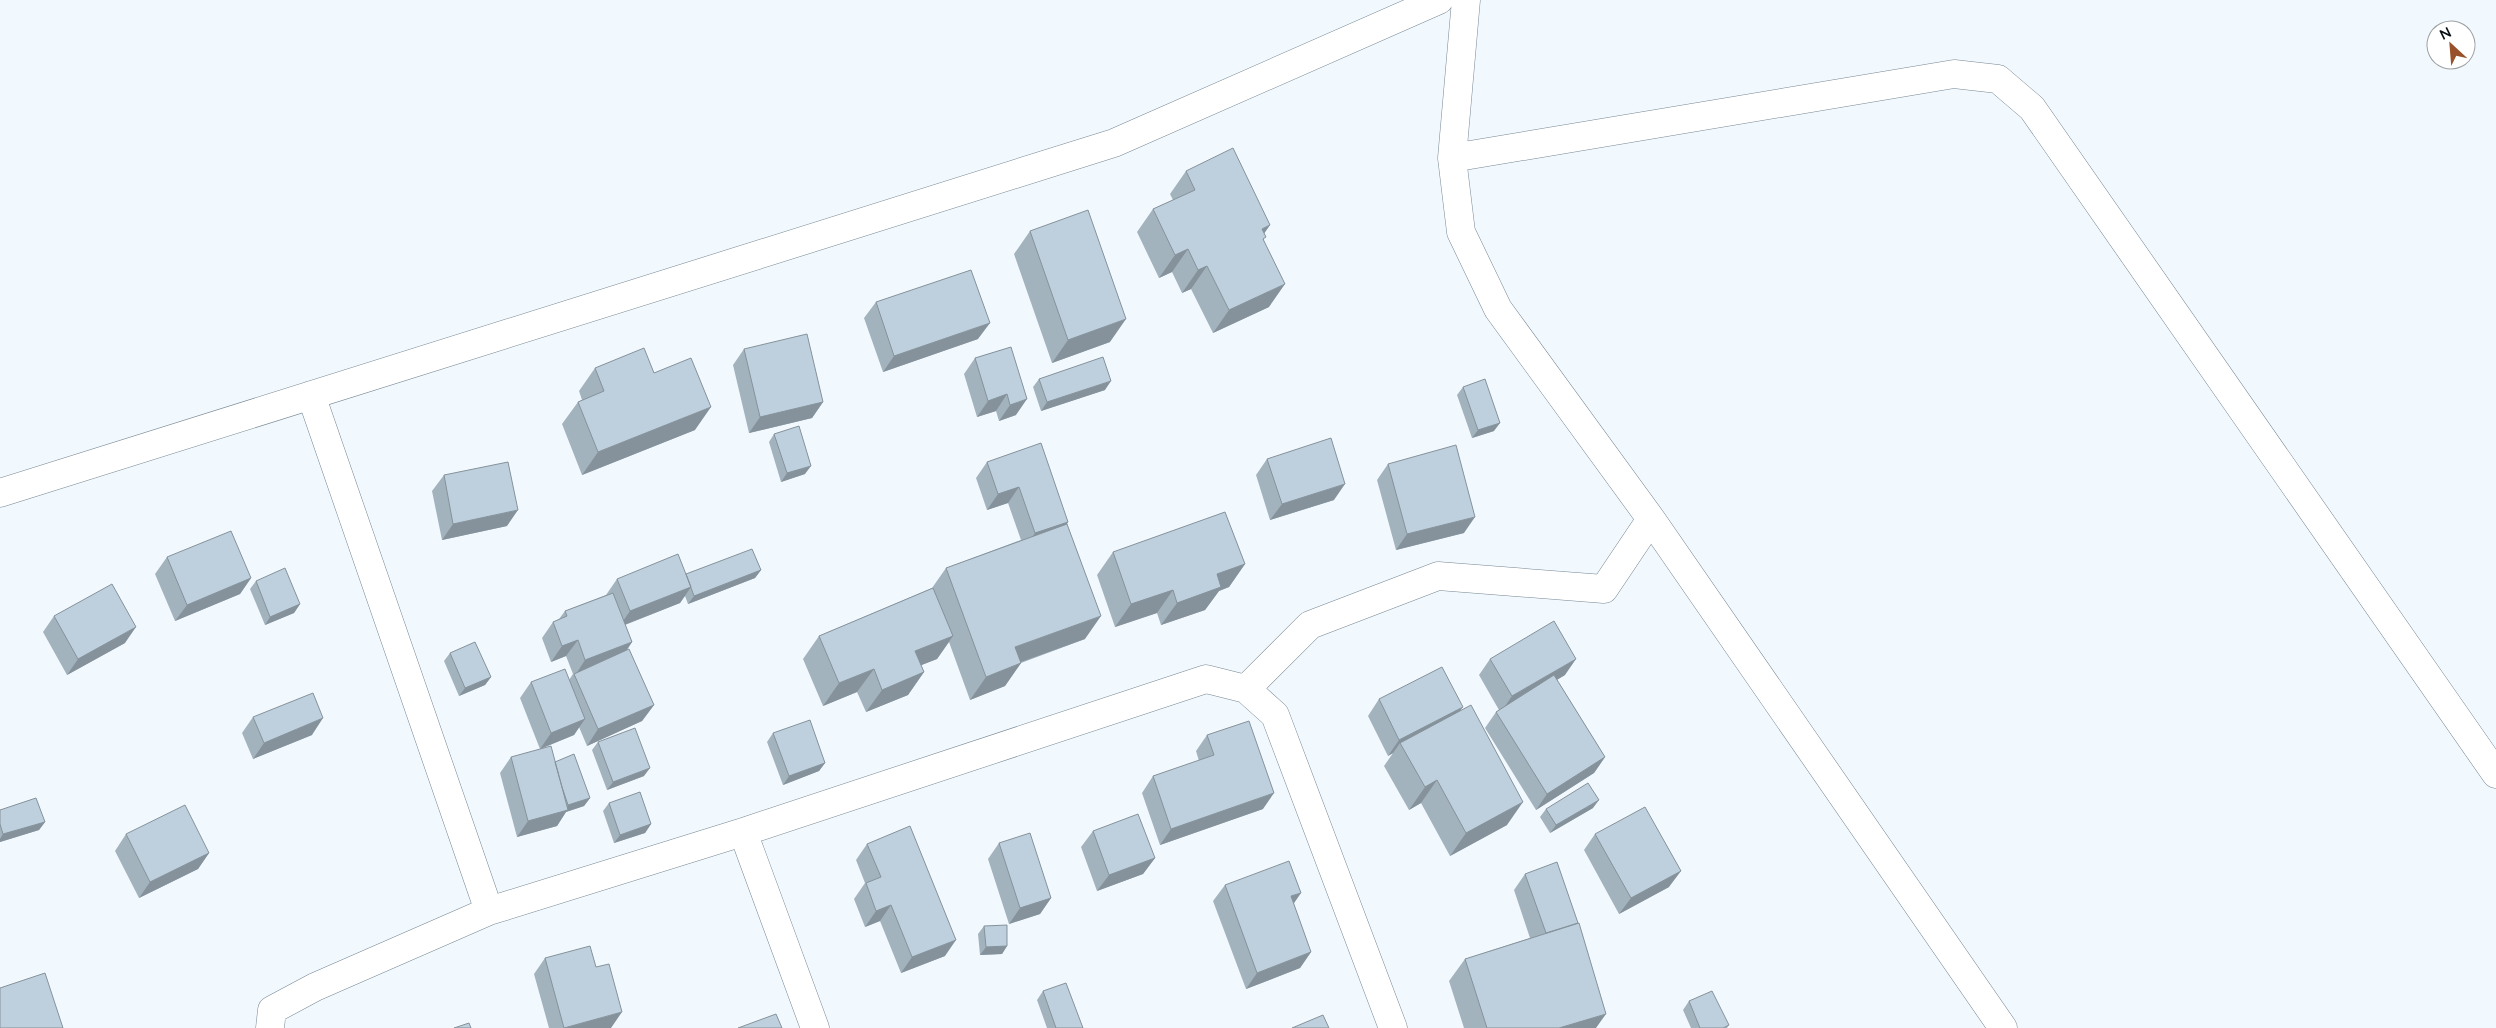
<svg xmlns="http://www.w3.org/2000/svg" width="2496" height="1028" viewBox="0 0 2496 1028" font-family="Lato,sans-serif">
  <rect width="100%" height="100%" fill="#f2f9fe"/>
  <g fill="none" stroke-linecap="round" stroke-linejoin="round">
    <defs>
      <path id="street" d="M1466 0 1452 158 1461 232 1498 309 1651 519 2003 1028
        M1452 158 1954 74 1998 79 2032 108 2496 774
        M311 395 489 911
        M0 493 1114 143 1439 0
        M1246 689 1310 625 1438 576 1604 589 1651 519
        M743 832 815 1028
        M270 1028 272 1010 315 987 489 911 743 832 1206 679 1246 689 1275 715 1393 1028"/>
    </defs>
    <use href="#street" stroke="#778793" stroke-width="29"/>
    <use href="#street" stroke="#fff" stroke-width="28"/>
  </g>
  <path fill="#a3b3be" d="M1186 171 1270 225 1264 233V240L1269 307 1213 333 1191 289 1182 293 1172 272 1159 278 1137 232 1153 209 1173 200 1170 194Z
    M1030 231 1110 342 1052 363 1014 254Z
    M876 302 978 339 883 372 864 318Z
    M1011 347 1016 415 999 421 996 411 977 417 964 374 975 358Z
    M744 349 823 402 812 418 749 433 733 365Z
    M595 368 654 373 695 430 582 475 562 424 578 402 582 400 579 391Z
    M1039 379 1105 390 1041 411 1033 387Z
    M1463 387 1494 431 1472 438 1457 395Z
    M774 434 805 474 781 482 769 442Z
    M1267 459 1334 500 1270 520 1256 475Z
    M987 462 1068 522 1067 524 1085 639 1021 663 1005 686 970 700 949 642 937 659 921 665 924 672 908 695 866 712 857 692 823 706 803 659 819 636 932 588 946 568 1021 540 1008 503 987 510 976 478Z
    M1388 464 1464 533 1396 550 1377 480Z
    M444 475 507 526 442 540 432 491Z
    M1113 552 1245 564 1229 587 1219 591 1205 610 1161 625 1157 613 1115 627 1097 575Z
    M167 557 251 578 240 594 175 621 155 574Z
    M761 570 755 578 688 604 685 596 680 603 625 625 632 642 627 650 654 705 642 721 587 746 579 727 574 735 540 749 520 698 531 682 569 680 573 674 566 656 551 662 542 638 553 622 559 619 565 611 606 595 617 579Z
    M256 581 300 604 294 613 265 625 250 589Z
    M54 616 125 643 67 675 43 632Z
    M450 653 491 677 485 685 459 696 444 661Z
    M1490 659 1565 675 1557 680 1605 757 1594 773 1536 810 1485 728 1496 712 1499 710 1479 675Z
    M1379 699 1460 711 1507 825 1450 856 1421 803 1409 810 1384 766 1393 753 1388 756 1368 716Z
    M253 717 312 735 253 759 242 733Z
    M773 733 825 763 819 771 783 785 767 742Z
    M1207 735 1263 809 1160 845 1142 793 1153 776 1199 761 1196 751Z
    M598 742 644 776 607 790 592 750Z
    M511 757 555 762 590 798 584 806 566 812 557 826 517 837 500 773Z
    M609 803 651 824 645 833 614 843 603 811Z
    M1593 808 1550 833 1540 817 1546 809Z
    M0 810 45 822 39 830 0 842Z
    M1093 831 1155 858 1143 874 1097 891 1081 847Z
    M126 834 209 853 198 869 139 898 115 851Z
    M1595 834 1669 887 1619 914 1584 850Z
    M999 843 1051 898 1040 914 1009 924 988 859Z
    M867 844 945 956 901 973 880 921 865 927 854 899 865 883 856 860Z
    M1525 874 1596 1028H1464L1449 981 1465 959 1530 938 1514 890Z
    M1225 885 1311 952 1300 968 1246 989 1213 901Z
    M984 926 1007 946 1002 954 980 955 978 934Z
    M545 958 610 1028H549L534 974Z
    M1043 991 1083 1028H1047L1037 1000Z
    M1689 1001 1729 1025 1727 1028H1691L1683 1010Z"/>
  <path fill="#85929b" d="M1270 225 1254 248 1262 229Z
    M1188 249 1172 272 1159 278 1175 255Z
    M1207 266 1191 289 1182 293 1198 270Z
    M1285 284 1269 307 1213 333 1229 310Z
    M1126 319 1110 342 1052 363 1068 340Z
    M990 323 978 339 883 372 894 356Z
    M1111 381 1105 390 1041 411 1047 402Z
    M1007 394 996 411 977 417 988 401Z
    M1027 399 1016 415 999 421 1010 405Z
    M823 402 812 418 749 433 760 417Z
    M711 407 695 430 582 475 598 452Z
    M1500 423 1494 431 1472 438 1478 430Z
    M811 466 805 474 781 482 787 473Z
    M1345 484 1334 500 1270 520 1282 504Z
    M1019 487 1008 503 987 510 998 494Z
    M518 510 507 526 442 540 453 524Z
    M1475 517 1464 533 1396 550 1407 534Z
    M1068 522 1057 539 1024 549 1035 533Z
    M1245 564 1229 587 1219 591 1205 610 1161 625 1177 603 1217 574Z
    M761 570 755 578 688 604 694 596Z
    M251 578 240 594 175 621 187 605Z
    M691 587 680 603 619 627 630 611Z
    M1173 590 1157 613 1115 627 1131 604Z
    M300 604 294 613 265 625 270 617Z
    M1101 616 1085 639 999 670 1015 647Z
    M136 627 125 643 67 675 78 659Z
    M953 636 937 659 899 674 915 651Z
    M578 640 566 656 551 662 562 646Z
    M632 642 621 658 574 677 585 660Z
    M1576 659 1565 675 1501 712 1512 696Z
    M1021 663 1005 686 970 700 986 677Z
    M874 669 857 692 823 706 839 683Z
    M924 672 908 695 866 712 882 690Z
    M491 677 485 685 459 696 465 688Z
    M654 705 642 721 587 746 598 729Z
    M1463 707 1451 723 1400 743 1393 753 1388 756 1399 740Z
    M323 718 312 735 253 759 264 743Z
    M585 719 574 735 540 749 551 733Z
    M1605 757 1594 773 1536 810 1547 794Z
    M825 763 819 771 783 785 789 776Z
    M650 768 644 776 607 790 613 782Z
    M1437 780 1421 803 1409 810 1425 787Z
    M1274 793 1263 809 1160 845 1171 829Z
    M590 798 584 806 566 812 557 826 517 837 528 821 564 811 568 805Z
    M1599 800 1593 808 1550 833 1556 825Z
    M1523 802 1507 825 1450 856 1466 833Z
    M45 822 39 830 0 842V839L3 834Z
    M651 824 645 833 614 843 620 835Z
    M209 853 198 869 139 898 150 882Z
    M1155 858 1143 874 1097 891 1109 875Z
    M1681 871 1669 887 1619 914 1631 898Z
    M1301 893 1290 909 1291 896Z
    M1051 898 1040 914 1009 924 1020 908Z
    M891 905 880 921 865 927 876 911Z
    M956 940 945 956 901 973 912 957Z
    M1007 946 1002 954 980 955 986 947Z
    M1311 952 1300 968 1246 989 1257 973Z
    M622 1012 611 1028H565Z
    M1606 1014 1596 1028H1559Z"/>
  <path fill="#bed0dd" stroke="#85929b" d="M1233 148 1270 225 1262 229 1266 237 1263 239 1285 284 1229 310 1207 266 1198 270 1188 249 1175 255 1153 209 1195 190 1186 171Z
    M1088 210 1126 319 1068 340 1030 231Z
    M971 270 990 323 894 356 876 302Z
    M807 334 823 402 760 417 744 349Z
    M1011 347 1027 399 1010 405 1007 394 988 401 975 358Z
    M644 348 654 373 691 358 711 407 598 452 578 402 604 391 595 368Z
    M1103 357 1111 381 1047 402 1039 379Z
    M1485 379 1500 423 1478 430 1463 387Z
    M799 426 811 466 787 473 774 434Z
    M1331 438 1345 484 1282 504 1267 459Z
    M1041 443 1068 522 1035 533 1019 487 998 494 987 462Z
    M1456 445 1475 517 1407 534 1388 464Z
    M508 462 518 510 453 524 444 475Z
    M1225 512 1245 564 1217 574 1221 587 1177 603 1173 590 1131 604 1113 552Z
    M1067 524 1101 616 1015 647 1021 663 986 677 946 568Z
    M231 531 251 578 187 605 167 557Z
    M752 549 761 570 694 596 686 574Z
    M678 554 691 587 630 611 617 579Z
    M285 568 300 604 270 617 256 581Z
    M112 584 136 627 78 659 54 616Z
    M933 588 953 636 915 651 924 672 882 690 874 669 839 683 819 636Z
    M613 593 632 642 585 660 578 640 562 646 553 622 567 616 565 611Z
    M1554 621 1576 659 1512 696 1490 659Z
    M475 642 491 677 465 688 450 653Z
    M629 649 654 705 598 729 574 674Z
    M1442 667 1463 707 1399 740 1379 699Z
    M565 669 585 719 551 733 531 682Z
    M1554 675 1605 757 1547 794 1496 712Z
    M313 693 323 718 264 743 253 717Z
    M1471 705 1523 802 1466 833 1437 780 1425 787 1400 743Z
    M810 720 825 763 789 776 773 733Z
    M1249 721 1274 793 1171 829 1153 776 1214 755 1207 735Z
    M635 728 650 768 613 782 598 742Z
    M551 746 568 810 528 821 511 757Z
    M574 754 590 798 568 805 562 787 555 762Z
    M1588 783 1599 800 1556 825 1546 809Z
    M640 792 651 824 620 835 609 803Z
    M36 798 45 822 3 834 0 824V810Z
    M185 805 209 853 150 882 126 834Z
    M1645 807 1681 871 1631 898 1595 834Z
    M1138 814 1155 858 1109 875 1093 831Z
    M910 826 956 940 912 957 891 905 876 911 866 883 881 877 867 844Z
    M1030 833 1051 898 1020 908 999 843Z
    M1289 861 1301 893 1291 896 1311 952 1257 973 1225 885Z
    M1557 862 1578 923 1546 933 1525 874Z
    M1579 923 1606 1014 1559 1028H1487L1465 959Z
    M1007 925V946L986 947 984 926Z
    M590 946 596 967 609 964 622 1012 564 1028 545 958Z
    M45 973 63 1028H0V988Z
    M1066 983 1083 1028H1056L1043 991Z
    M1712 991 1729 1025 1723 1028H1700L1689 1001Z
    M776 1014 782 1028H738Z
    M1323 1015 1329 1028H1292Z
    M469 1023 471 1028H454Z"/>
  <g transform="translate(2451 45) rotate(334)"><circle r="24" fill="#ffffff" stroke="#9c9fa0"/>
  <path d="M0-4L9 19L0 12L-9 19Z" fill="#98512a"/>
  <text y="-8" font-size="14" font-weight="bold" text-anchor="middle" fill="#080e12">N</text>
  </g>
</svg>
